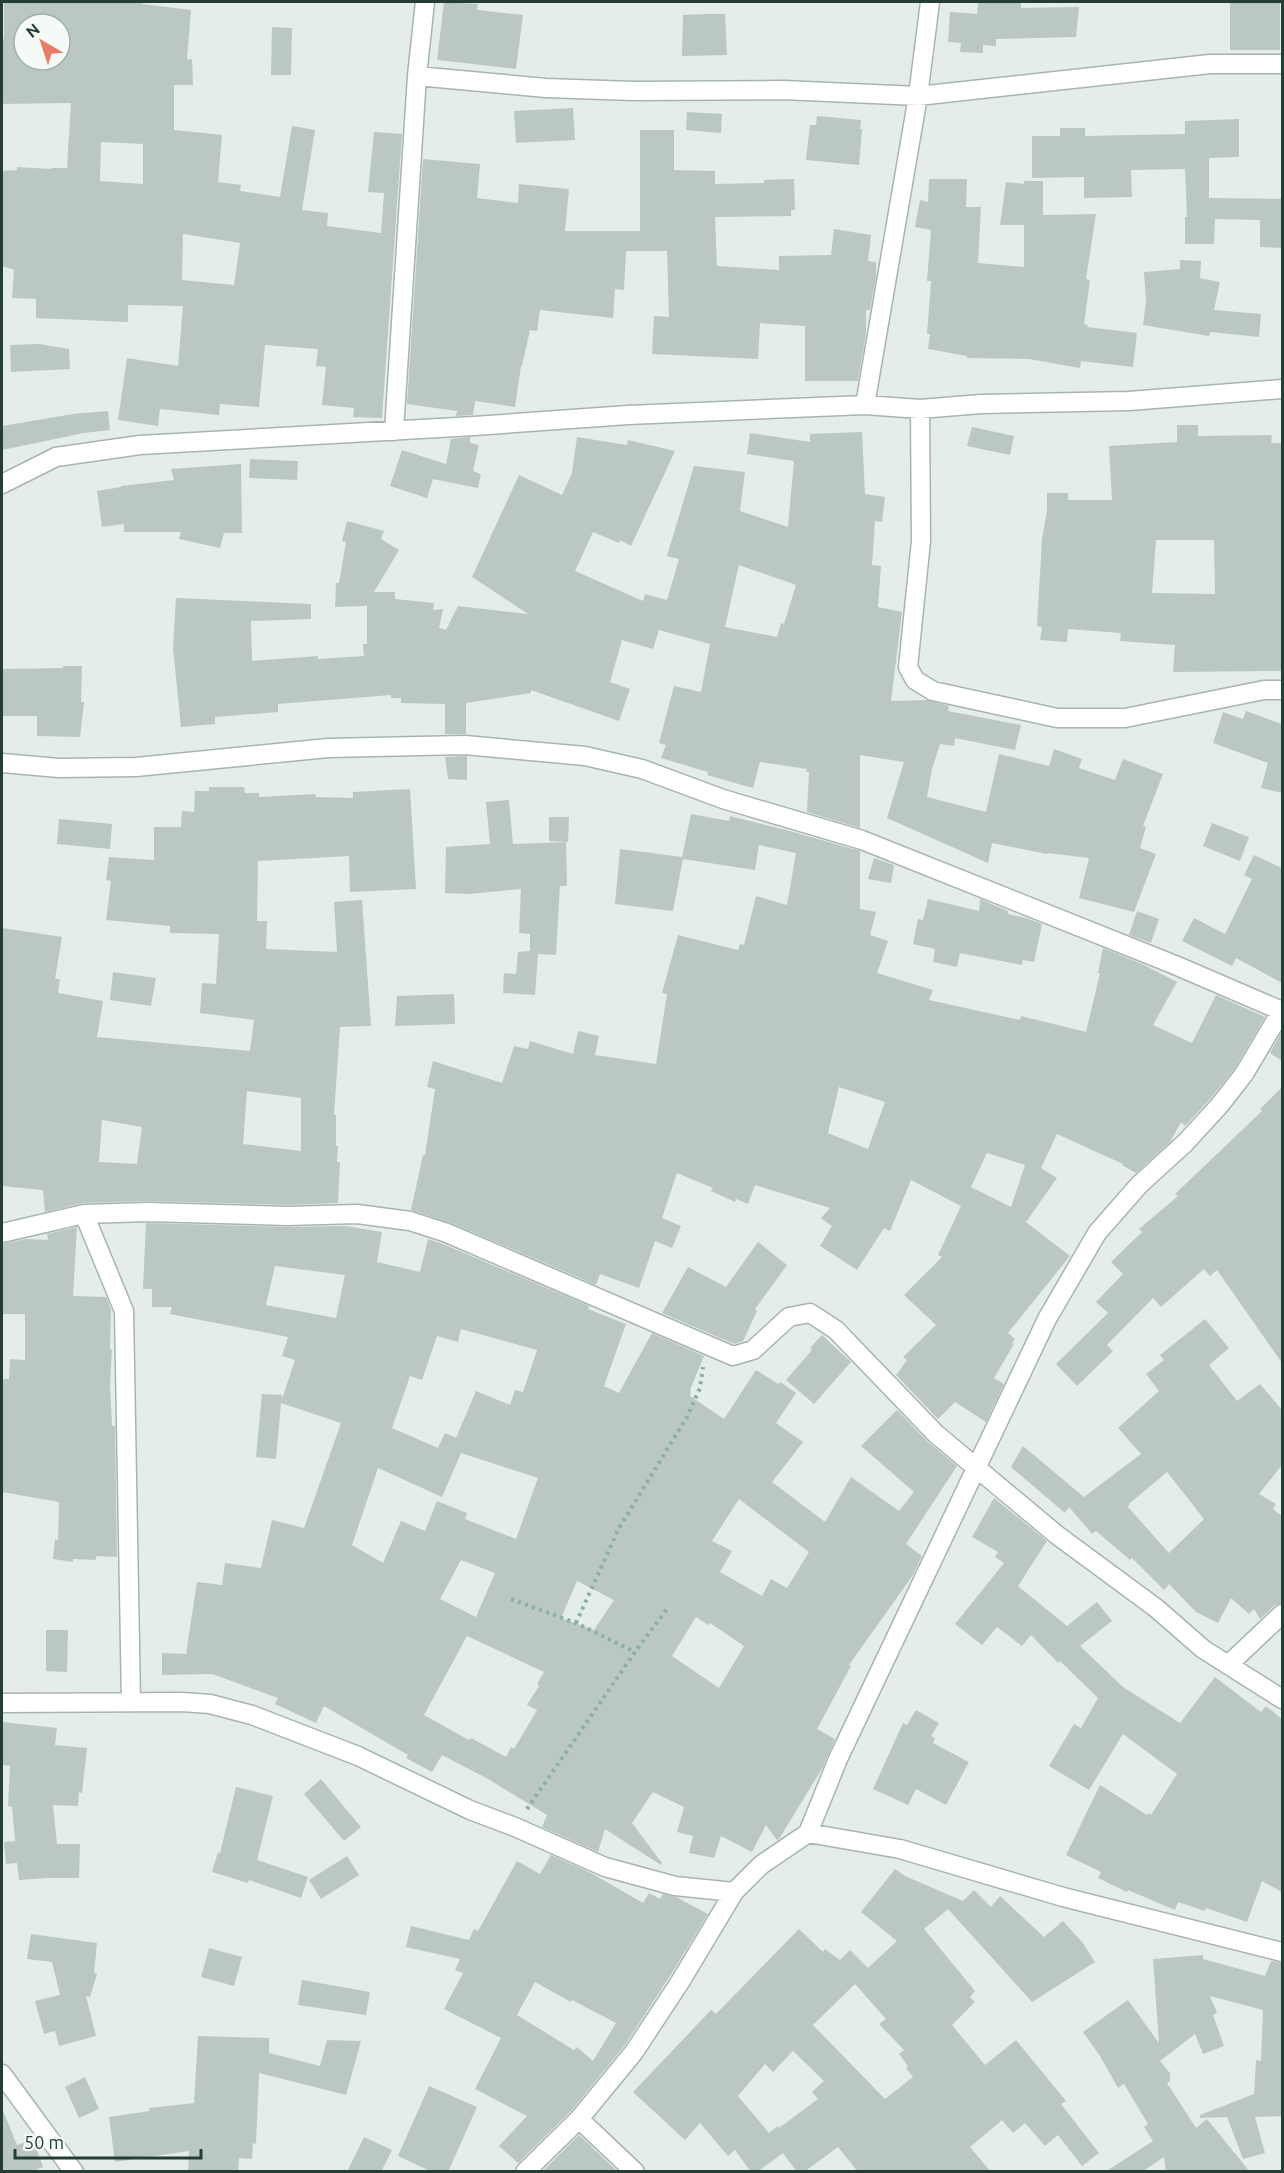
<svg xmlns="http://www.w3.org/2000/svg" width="1284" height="2173" viewBox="0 0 1284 2173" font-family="Ubuntu,sans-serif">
  <rect width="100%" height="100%" fill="#e5ede9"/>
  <path fill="#bbc8c2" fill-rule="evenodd" d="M4 2H142V4L191 10 187 60 192 59 193 85H174V130L222 135 218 182 241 185 240 191 280 197 292 126 315 130 302 210 328 213 327 226 381 233 384 193 368 192 374 132 402 134 382 418 353 417 354 408 322 405 326 367 316 366 318 349 265 345 259 407 220 404 219 415 160 409 158 426 118 420 127 358 178 366 183 306 128 305V322L36 318V299L12 298 14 270 2 266V171L17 170V167L51 169V168H67L71 103 2 104V39H4ZM24 24H60V60H24ZM101 142 143 144V184L100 181ZM183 234 240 243 234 285 182 280Z
    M444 2 478 4 477 10 523 15 516 69 437 60Z
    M978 2H1021V8L1079 7 1076 37 996 39V46L983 45V53L960 52 961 43 948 42 950 12 977 14Z
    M1230 2H1280V50H1230Z
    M706 14H725L727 55 682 56 683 15Z
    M272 27 292 28 291 75H271Z
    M573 108 575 140 516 143 514 111Z
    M687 112 722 114 721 133 686 130Z
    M817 116 861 120 860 129H862L859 165 806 160 810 125H816Z
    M1239 119V157L1209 158V198L1282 199V248L1260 247V220L1215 219 1214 244H1185V217H1187L1185 169 1131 170 1132 197 1084 198V177L1032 178V136H1060V128H1085V136L1185 134V121Z
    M640 130H674V170L715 171V184L764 183V180L794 179 795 210H791V216L715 217 717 266 779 270V256L831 255 834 229 871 235 868 261 876 262V277L870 310H866V334L858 381H805V326L760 323 758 359 652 354 654 316 669 317 667 251H626L624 290 615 289 613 318 540 310 537 331 530 330 522 366H521L515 407 475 401 473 415 456 416 457 411 407 404 423 159 480 164 477 198 518 203 519 184 569 189 565 231H640Z
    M929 179H967L966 207H981L978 263 1024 267V225H1000L1006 182 1024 184V181H1043V215L1096 214 1086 279 1090 280 1084 324 1088 325 1087 327 1137 333 1133 367 1081 361 1080 368 1029 359 967 358V356L928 349 930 334H927L931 281H927L931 230 915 227 920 200 928 202Z
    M1180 260 1201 261 1200 278 1220 282 1214 310 1261 314 1259 337 1210 332 1209 336 1143 325 1146 302 1144 272 1180 269Z
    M39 344 69 349 70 369 11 372 10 345Z
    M108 411 110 430 84 433 2 450V426L73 414Z
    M1177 425H1198V436L1272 435 1271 443H1282V671L1173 672 1175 645 1120 641 1121 633 1068 629 1067 642 1040 640 1042 627 1037 626 1042 539 1047 511V493H1068V500H1112L1109 446 1177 442ZM1156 540H1214L1215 594 1152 593Z
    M972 427 1014 436 1010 455 967 446Z
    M862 432 865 494 885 497 882 522 875 521 872 565 881 566 878 607 902 612 891 701 927 700 949 706 948 711 1021 725 1015 750 955 738 954 746 940 744 932 769 927 797 986 812 999 754 1049 766 1054 749 1082 759 1079 768 1115 780 1123 759 1163 774 1143 826 1146 827 1140 848 1156 854 1134 912 1079 898 1089 858 1047 853V854L992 843 988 863 887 818 904 762 860 755V828L807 812 809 772H806L807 769 760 762 753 788 707 775 708 772 661 758 666 745 659 743 674 686 701 692 710 644 659 630 653 649 622 640 610 682 630 689 619 721 531 690V693L466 703V734H445V704L401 703V698H391V695L278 704V712L215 717V724L181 727 173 648 176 598 311 604V619L251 621 252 661 318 656V659L364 656 363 644H367V605L366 606 335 607 336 583H339L346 542 342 541 347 521 384 531 381 539 399 550 374 592H395V599L434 603 433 610 443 609 439 628 446 630 458 606 528 614 472 577 519 475 562 495 572 473 577 437 627 445 628 440 675 451 631 546 620 540 619 543 593 532 575 571 643 601 645 594 667 600 679 559 667 556 694 466 745 472 740 511 788 527 794 461 747 454 750 433 810 442V434ZM739 565 796 585 784 624 781 623 777 637 725 627Z
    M470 437V443L479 445 473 471 481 474 478 488 433 479 427 498 390 486 402 450 446 464 451 439Z
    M250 459 298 461 297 480 249 478Z
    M241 464 242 533H224L220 548 179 539 181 532H124V524L102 527 97 491 121 487V486L174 480 171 469Z
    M63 666H82L81 702H84L80 737 37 736V716H2V669L63 668Z
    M1246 711 1282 724V793L1261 788 1268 763 1213 743 1223 712 1243 719Z
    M467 756V780L448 779 445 757Z
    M209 787H244L245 793H259V797L315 794 316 797 353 798V792L410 789 416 889 350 892 349 856 258 861 257 921H267L266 949 337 952 334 902 362 900 371 1026 340 1027 334 1115H336V1146H338L337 1162H340L338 1203 287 1205 148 1201 83 1203 45 1212 43 1190 2 1186V928L62 937 55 979H60L58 993 103 1001 97 1037 250 1051 254 1020 200 1013 202 983 216 984 219 934 170 933V926L106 920 111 881 106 880 109 857 154 860V827H181L182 811 194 812 195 791H209ZM247 1091 301 1098V1151L243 1144ZM102 1120 142 1127 137 1164 99 1162Z
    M509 800 513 844 566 842 567 886H560L556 955 538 954 535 995 503 993 504 973 516 974 518 952 530 951V934L519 933 521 889 468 894 445 893 446 847 490 844 486 802Z
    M691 814 729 821 730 816 790 831 860 851V909L876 912 870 935 888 941 877 973 933 990 929 1000 1020 1020 1021 1016 1086 1032 1100 973H1098L1103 948 1144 965 1177 982 1153 1025 1192 1043 1216 995 1265 1017 1235 1068 1210 1099 1185 1126 1181 1122 1170 1142 1136 1173 1122 1165 1123 1164 1057 1134 1041 1168 1057 1178 1026 1222 1070 1256 1008 1333 1015 1339 1012 1343 1014 1344 994 1378 1004 1384 986 1422 955 1402 938 1419 896 1375 907 1360 903 1357 936 1325 904 1295 942 1257 938 1255 961 1206 911 1180 890 1231 884 1228 857 1270 820 1246 832 1226 821 1218 830 1208 755 1185 748 1204 736 1199 735 1202 711 1191 713 1188 677 1173 662 1218 681 1226 672 1248 655 1241 639 1288 600 1274 596 1285 451 1223 411 1210 423 1155H425L435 1089 427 1087 433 1061 502 1083 514 1046 528 1049 530 1041 573 1054 578 1031 599 1036 595 1055 656 1064 667 994 662 993 678 935 738 950 740 944 744 945 756 896 787 905 796 853 759 845 755 870 683 859 673 911 615 904 620 849 682 857ZM839 1087 885 1102 868 1149 828 1133ZM987 1153 1025 1165 1011 1207 971 1187Z
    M549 817H569L568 842 549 841Z
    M59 819 112 824 110 849 57 844Z
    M1212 823 1249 837 1240 861 1203 846Z
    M1254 855 1282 868V983L1236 958 1232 966 1182 941 1194 918 1225 934 1252 879 1244 875Z
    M874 858 894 865 891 883 868 879Z
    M928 899 979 911 980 899 1008 911V914L1026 918 1042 924 1034 962 1023 960 1022 965 960 953 957 967 933 962 935 949 913 944 918 919 923 920Z
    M1137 911 1159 919 1151 943 1129 935Z
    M113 972 156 978 151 1006 110 1000Z
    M454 994 455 1024 395 1026 397 996Z
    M1282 1031V1061L1270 1053Z
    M1282 1087V1363L1217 1270 1210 1276 1204 1269 1161 1307 1153 1298 1107 1345 1113 1351 1077 1386 1056 1364 1108 1313 1096 1302 1123 1274 1111 1262 1142 1232 1139 1229 1178 1196 1175 1194 1262 1111 1260 1109Z
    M146 1223 287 1227 345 1226 382 1232 377 1262 420 1272 428 1239 443 1244 589 1306 588 1309 626 1324 604 1386 619 1393 652 1333 704 1356 690 1390H691L690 1396 724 1419 756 1370 778 1384 780 1382 796 1393 776 1423 803 1442 772 1482 825 1522 851 1477 899 1511 914 1492 861 1446 897 1410 928 1442 957 1466 906 1544 922 1556 913 1575 849 1665 851 1666 817 1729 835 1739 823 1767 779 1839 777 1840 766 1825 752 1852 721 1836 714 1858 689 1853 693 1836 677 1832 684 1807 653 1792 632 1823 662 1863 661 1865 605 1829 598 1852 542 1827 547 1815 488 1779 442 1755 432 1772 406 1758 408 1755 324 1706 316 1723 275 1704 278 1698 212 1674 162 1675V1653L186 1654 197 1582 222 1585 225 1563 261 1568 272 1520 304 1528 341 1423 281 1403 276 1459 256 1457 262 1394 282 1395V1399L295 1360 282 1356 288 1337 170 1314 172 1307H152V1289H143ZM275 1266 345 1275 336 1318 266 1305ZM461 1329 537 1350 523 1392 515 1390 510 1405 476 1391 456 1438 445 1433 438 1448 392 1428 410 1376 422 1380 437 1336 458 1342ZM461 1453 538 1478 516 1539 465 1519 467 1513 437 1501 425 1531 401 1521 383 1563 352 1545 378 1468 442 1497ZM739 1499 809 1552 787 1588 771 1579 762 1596 720 1572 732 1551 712 1541ZM461 1560 495 1573 476 1617 440 1599ZM577 1581 614 1600 594 1630 561 1618ZM696 1617 708 1625 710 1623 744 1646 719 1688 672 1656ZM467 1636 544 1672 537 1684 539 1686 527 1705 537 1710 514 1749 511 1747 506 1757 471 1738 469 1740 424 1715Z
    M77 1227 73 1296 106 1297 111 1309 110 1349 112 1350 110 1385 112 1426H115L117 1557 96 1556V1560L73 1559V1562L53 1559 55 1539 58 1540 59 1502 2 1492V1379H9L10 1359 25 1360V1314H2V1244L26 1239 48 1240 47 1234Z
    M758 1242 787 1265 755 1309 757 1311 743 1341 734 1344 662 1313 688 1267 726 1287Z
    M1205 1319 1229 1348 1209 1365 1237 1401 1260 1384 1282 1410V1465L1259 1494 1276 1504 1273 1509 1282 1516V1603L1275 1605 1260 1619 1254 1609 1249 1614 1231 1598 1218 1623 1196 1612 1169 1584 1164 1590 1132 1558 1130 1560 1096 1531 1092 1534 1069 1507 1065 1513 1011 1467 1023 1446 1084 1497 1141 1454 1118 1428 1159 1391 1146 1374 1164 1360 1160 1355ZM1167 1472 1204 1519 1169 1553 1128 1507 1130 1503Z
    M822 1335 851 1362 814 1404 786 1380 812 1350 810 1348Z
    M994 1498 1047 1541 1018 1586 1067 1626 1097 1602 1112 1621 1080 1646 1123 1687 1180 1723 1215 1677 1261 1712 1266 1706 1282 1719V1892L1262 1881 1247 1922 1206 1908 1205 1911 1178 1902 1175 1910 1128 1890 1127 1892 1098 1878 1101 1872 1066 1855 1100 1785 1147 1815 1148 1813 1151 1815 1177 1774 1123 1734 1089 1790 1049 1766 1074 1724 1081 1728 1098 1698 1060 1661 1058 1663 1031 1635 1022 1646 997 1627 982 1645 955 1624 1004 1563 995 1557 998 1552 972 1537Z
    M46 1630H68L67 1672 46 1671Z
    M916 1710 939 1723 931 1736 935 1738 933 1743 969 1762 946 1805 916 1789 908 1805 873 1789 903 1723 907 1725Z
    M2 1722 57 1728 55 1745 87 1748 82 1793 79 1792 78 1806 53 1805 57 1844H80L79 1878H47L19 1880 17 1863 6 1864 4 1842 15 1841 12 1807 8 1806 10 1766 2 1765Z
    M321 1779 361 1827 344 1841 304 1794Z
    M236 1787 273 1796 257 1860 308 1877 301 1898 249 1880 248 1883 212 1872 218 1852 220 1853Z
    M551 1855 591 1873 643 1903 649 1893 660 1899 663 1894 676 1897 708 1914 670 1976 625 2045 571 2111 518 2163 499 2146 527 2116 475 2089 501 2038 444 2009 463 1973 455 1970 460 1959 406 1947 411 1926 469 1940 474 1929 478 1931 517 1861 540 1874ZM535 1982 571 2002 572 2000 616 2023 593 2061 577 2047 574 2050 517 2015Z
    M347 1856 359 1875 321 1899 309 1880Z
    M895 1869 905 1876 963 1901 974 1890 991 1907 1000 1896 1044 1937 1063 1921 1083 1943 1095 1962 1032 2002 948 1909 924 1929 975 1991 970 1997 975 2002 952 2025 985 2065 1016 2040 1066 2101 1061 2104 1099 2153 1082 2166 1058 2135 1045 2146 1025 2123 1013 2133 1002 2120 970 2147 991 2172H858L838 2147 804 2172H797L783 2153 757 2172H751L735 2150 728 2156 700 2123 685 2140 633 2092 711 2010 716 2014 799 1929 823 1952 825 1949 840 1960 850 1950 868 1968 897 1941 861 1912ZM855 1984 886 2019 879 2024 904 2050 899 2054 908 2066 906 2068 913 2077 885 2099 813 2025ZM793 2051 824 2081 812 2092 818 2099 779 2128 778 2126 769 2133 738 2096 765 2064 773 2072Z
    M31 1934 97 1943 94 1973 97 1974 90 1997 86 1996 96 2036 59 2046 55 2031 44 2034 35 2001 60 1995 52 1962 27 1959Z
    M209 1948 242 1957 234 1986 201 1977Z
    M1203 1955V1959L1265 1976 1271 1961 1282 1963V2116L1255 2117 1265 2153 1243 2159 1227 2117 1200 2118V2115L1254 2094 1256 2060 1261 2061 1263 2010 1210 1996 1217 2013 1213 2015 1224 2046 1203 2054 1195 2034 1160 2061 1170 2073V2081L1167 2083 1196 2128 1207 2119 1250 2172H1166L1164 2157 1142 2172H1105L1153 2141 1144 2127 1148 2124 1124 2084 1118 2088 1100 2056 1083 2032 1128 2000 1159 2043 1153 1959Z
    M302 1980 370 1992 366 2015 298 2005Z
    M198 2036 269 2038V2053L320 2066 327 2040 361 2041 346 2095 259 2073 256 2144 253 2143 252 2159 239 2158 238 2172H188L189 2151 115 2162 109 2117 150 2111 149 2108 194 2103Z
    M85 2077 99 2109 79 2118 65 2087Z
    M429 2086 477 2107 448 2172H432L398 2156Z
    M2 2108 17 2145 33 2139 43 2167 30 2172H2Z
    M579 2135 618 2172H542Z
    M364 2137 392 2150 381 2172H347Z"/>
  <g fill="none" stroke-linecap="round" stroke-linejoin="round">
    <defs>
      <path id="minor" d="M417 76 546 88 633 91 783 90 918 96 1210 64H1282
        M865 405 918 96 930 2
        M920 409 921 541 908 667 915 680 933 691 1057 718H1125L1264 690H1282
        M394 431 417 76 425 2
        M2 484 56 457 140 445 474 426 628 415 865 405 920 409 981 404 1129 401 1282 389
        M2 763 59 768 136 767 328 748 465 745 585 756 642 769 723 799 862 840 1175 965 1282 1011
        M84 1214 124 1311 131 1702
        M2 1233 84 1214 148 1212 287 1216 357 1214 410 1221 447 1233 733 1356 753 1350 789 1317 810 1313 836 1330 936 1434 1057 1535 1156 1608 1203 1649 1282 1699
        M1228 1665 1282 1614
        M2 1703 182 1702 210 1704 252 1715 358 1756 470 1810 515 1827 605 1867 675 1886 734 1892
        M808 1833 838 1759 1047 1319 1097 1233 1139 1185 1185 1143 1219 1106 1244 1074 1282 1010
        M579 2119 635 2172
        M525 2172 579 2119 634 2052 680 1982 734 1892 761 1865 808 1833 900 1849 1063 1897 1282 1952"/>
      <path id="tertiary" d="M2 2074 74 2172"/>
    </defs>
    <use href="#minor" stroke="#a8b5af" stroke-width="21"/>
    <use href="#tertiary" stroke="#a8b5af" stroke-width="21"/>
    <path stroke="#88af9f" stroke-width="4" stroke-dasharray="3 4.5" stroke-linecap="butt" d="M511 1599 576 1623 635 1652
      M576 1623 619 1528 687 1417 700 1388 703 1367
      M527 1809 635 1652 667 1609"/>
    <use href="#minor" stroke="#fff" stroke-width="18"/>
    <use href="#tertiary" stroke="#fff" stroke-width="18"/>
  </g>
  <rect width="1284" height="2173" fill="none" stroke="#253e35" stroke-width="6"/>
  <g transform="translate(42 42) rotate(321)"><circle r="28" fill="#f6faf7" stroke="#a2afa9" stroke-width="1.5"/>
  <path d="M0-4.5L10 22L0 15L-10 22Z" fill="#e87c68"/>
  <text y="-9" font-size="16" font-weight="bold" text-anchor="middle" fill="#253e35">N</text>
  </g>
  <path d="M15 2149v9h186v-9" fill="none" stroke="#253e35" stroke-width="3"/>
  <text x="24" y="2149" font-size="18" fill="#253e35" stroke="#f6faf7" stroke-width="4.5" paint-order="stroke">50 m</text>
</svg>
